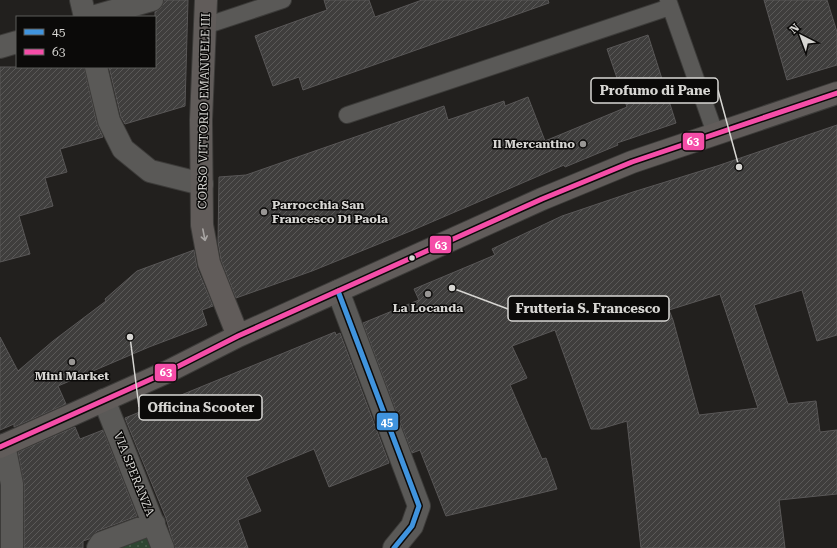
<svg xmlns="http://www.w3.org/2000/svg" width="837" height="548" viewBox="0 0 837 548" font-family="'Roboto Serif',serif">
  <defs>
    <pattern id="park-dots" width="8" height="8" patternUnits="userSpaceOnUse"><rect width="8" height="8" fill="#2e4632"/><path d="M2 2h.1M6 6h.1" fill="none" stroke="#4c604f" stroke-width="1.8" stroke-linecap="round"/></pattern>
    <pattern id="building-hatch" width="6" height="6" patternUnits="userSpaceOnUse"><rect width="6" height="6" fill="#3f3e3d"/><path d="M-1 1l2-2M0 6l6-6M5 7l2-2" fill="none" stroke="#5a5958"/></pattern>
  </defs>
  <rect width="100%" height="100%" fill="#22201e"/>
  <path fill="url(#park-dots)" d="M149 531 155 548H106Z"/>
  <path fill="url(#building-hatch)" stroke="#595757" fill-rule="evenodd" d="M164 0H188L185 106 125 124 121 117 109 67H155V12L161 8Z
    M324 0H369L375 17 422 0H548L549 3 303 90 299 77 273 86 255 36 327 10Z
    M764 0H827L837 32V65L787 80Z
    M648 35 676 123 617 143 618 145 565 167 564 165 413 230 312 271 236 298 221 260 218 242 219 177 246 175 444 106 448 120 504 101 505 106 528 97 545 141 627 107 607 49Z
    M0 67H84L97 124 103 137 60 149 67 172 45 178 53 206 19 216 30 254 0 262Z
    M837 125V335L817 341 802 290 754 305 788 404 816 401 820 432 837 430V494L779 500 785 548H641L627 421 600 429H591L555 330 512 346 527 378 510 385 542 459 546 458 557 489 446 516 420 450 412 453 363 323 419 300 414 289 495 255 492 249 562 216 633 192 717 166ZM720 294 758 408 699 415 673 320 669 310Z
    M194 250 197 268 213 306 202 310 207 325 149 347 58 386 66 404 14 427V424L0 430V337L18 371 53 341 106 301 105 299 137 271Z
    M335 332 336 335 340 333 389 463 329 487 314 449 246 477 261 511 238 520 248 548H175L166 518 125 418Z
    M75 427 80 439 103 430 137 516 97 531 89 539 83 541V548H24V484L18 452Z"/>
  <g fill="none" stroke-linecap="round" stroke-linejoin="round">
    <defs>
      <path id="lane" d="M668 0 715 133
        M205 26 283 0
        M347 115 670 7"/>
      <path id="street" d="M81 0 85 17
        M92 17 152 0
        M0 47 17 42
        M96 67 109 121 123 149 150 171 202 184
        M338 291 419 506 412 526 394 548
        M104 400 163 548
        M4 445 12 484V548
        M98 548 101 543 154 523"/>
      <path id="secondary" d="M206 0 201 120 202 225 209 263 238 336
        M0 447 167 372 238 336 542 199 632 162 837 93"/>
    </defs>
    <use href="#lane" stroke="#3c3b39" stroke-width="18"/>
    <use href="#street" stroke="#3c3b39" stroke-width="24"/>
    <use href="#secondary" stroke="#3c3b39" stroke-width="24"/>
    <use href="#lane" stroke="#5a5957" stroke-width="16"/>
    <use href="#street" stroke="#5a5957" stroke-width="22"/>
    <use href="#secondary" stroke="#615c5a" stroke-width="22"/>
    <defs>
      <path id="bus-1" d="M338 291 419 506 412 526 394 548"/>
      <path id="bus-2" d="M0 447 167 372 238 336 542 199 632 162 837 93"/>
    </defs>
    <use href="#bus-1" stroke="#0b0a09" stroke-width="8"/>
    <use href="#bus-2" stroke="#0b0a09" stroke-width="8"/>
    <use href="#bus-1" stroke="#4094de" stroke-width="5"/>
    <use href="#bus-2" stroke="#f54da8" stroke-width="5"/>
  </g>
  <defs><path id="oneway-shaft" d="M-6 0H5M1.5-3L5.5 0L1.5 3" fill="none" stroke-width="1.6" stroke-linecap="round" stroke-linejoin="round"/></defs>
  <use stroke="#a8a5a3" href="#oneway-shaft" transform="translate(204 235) rotate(79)"/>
  <g fill="#989694" stroke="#0b0a09" stroke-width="1.5">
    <circle cx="583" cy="144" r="4"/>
    <circle cx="264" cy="212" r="4"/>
    <circle cx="428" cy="294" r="4"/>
    <circle cx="72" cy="362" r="4"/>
  </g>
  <circle fill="#d7d6d3" stroke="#0b0a09" stroke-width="1.5" cx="412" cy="258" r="3.5"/>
  <g text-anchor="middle" stroke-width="3" stroke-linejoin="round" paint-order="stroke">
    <g font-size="12" fill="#d7d6d3" stroke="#0b0a09">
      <text transform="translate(204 111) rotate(-89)" y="4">CORSO VITTORIO EMANUELE III</text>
      <text transform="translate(134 474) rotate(68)" y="4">VIA SPERANZA</text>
    </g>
    <g font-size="12" font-weight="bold" fill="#d7d6d3" stroke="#0b0a09">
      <text x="575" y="148" text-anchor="end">Il Mercantino</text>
      <text x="272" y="209" text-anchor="start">Parrocchia San<tspan x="272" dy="14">Francesco Di Paola</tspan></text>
      <text x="428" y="312">La Locanda</text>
      <text x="72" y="380">Mini Market</text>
    </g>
  </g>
  <path fill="none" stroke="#d7d6d3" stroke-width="1.5" d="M739 167L718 90M452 288L508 309M130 337L139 407"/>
  <g fill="#d7d6d3" stroke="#0b0a09" stroke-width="1.5">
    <circle cx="739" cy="167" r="4"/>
    <circle cx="452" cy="288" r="4"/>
    <circle cx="130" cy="337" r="4"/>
  </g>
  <g fill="#0b0a09" stroke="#d7d6d3" stroke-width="1.5">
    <rect x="591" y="78" width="127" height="25" rx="4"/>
    <rect x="508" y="296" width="161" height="25" rx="4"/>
    <rect x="139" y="395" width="123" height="25" rx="4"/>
  </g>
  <g font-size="13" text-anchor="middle" font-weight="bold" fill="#d7d6d3">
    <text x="655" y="95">Profumo di Pane</text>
    <text x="588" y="313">Frutteria S. Francesco</text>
    <text x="201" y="412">Officina Scooter</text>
  </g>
  <g stroke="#0b0a09" stroke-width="1.5">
    <rect x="682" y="132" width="23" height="19" rx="4" fill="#f54da8"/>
    <rect x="429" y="235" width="23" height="19" rx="4" fill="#f54da8"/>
    <rect x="154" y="363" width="23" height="19" rx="4" fill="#f54da8"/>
    <rect x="376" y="412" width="23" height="19" rx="4" fill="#4094de"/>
  </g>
  <g font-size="11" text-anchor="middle" font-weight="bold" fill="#fff">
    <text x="693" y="145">63</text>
    <text x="441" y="249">63</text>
    <text x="166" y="376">63</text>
    <text x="387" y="426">45</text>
  </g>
  <rect x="16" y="16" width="140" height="52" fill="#0b0a09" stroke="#5d5c5a"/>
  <rect x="24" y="29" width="20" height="6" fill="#4094de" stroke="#5d5c5a"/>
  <text x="52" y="36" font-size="12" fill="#d7d6d3">45</text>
  <rect x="24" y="49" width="20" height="6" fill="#f54da8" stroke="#5d5c5a"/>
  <text x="52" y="56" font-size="12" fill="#d7d6d3">63</text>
  <g transform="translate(801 36) rotate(318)" stroke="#0b0a09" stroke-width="3" paint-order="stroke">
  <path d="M0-3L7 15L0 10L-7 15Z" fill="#d7d6d3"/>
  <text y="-6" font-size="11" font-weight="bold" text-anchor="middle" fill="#d7d6d3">N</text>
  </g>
</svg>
